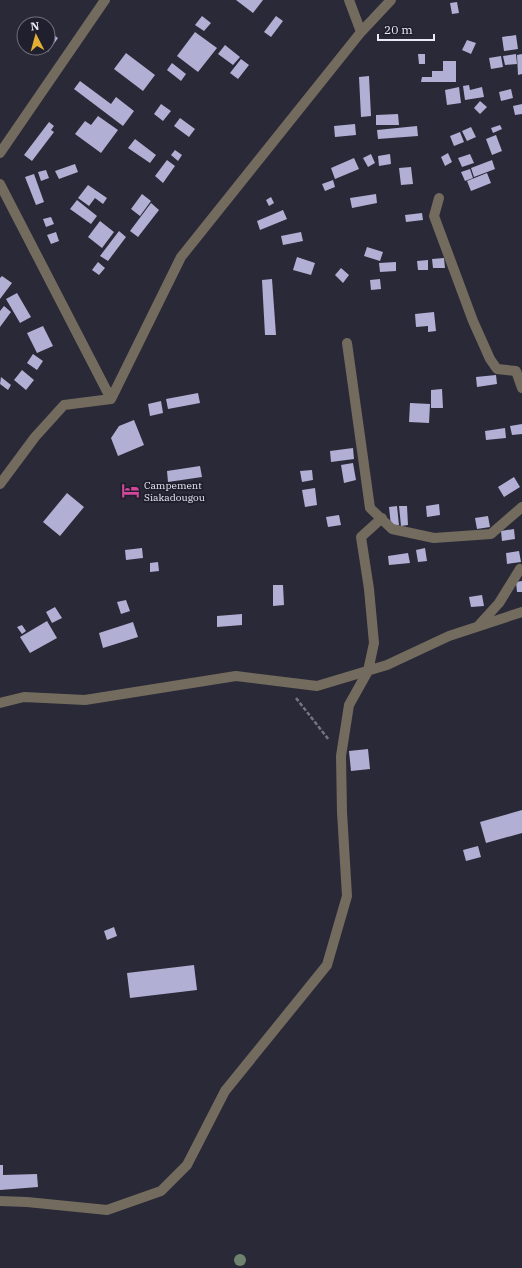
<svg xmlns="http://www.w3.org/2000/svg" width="522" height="1268" viewBox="0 0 522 1268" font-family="'IBM Plex Serif',serif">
  <rect width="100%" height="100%" fill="#2a2938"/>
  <path fill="#b1afd3" d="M236 0H263L253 13Z
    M457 2 459 13 452 14 450 3Z
    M202 16 211 23 204 31 195 25Z
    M276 16 283 21 271 37 264 32Z
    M48 31 58 38 48 52 43 48H48Z
    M195 32 217 48 198 72 177 56Z
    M516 35 518 49 504 51 502 37Z
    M467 40 476 43 471 54 462 50Z
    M225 45 240 57 233 65 218 54Z
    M126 53 155 75 143 91 114 69Z
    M418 54H425V64H419Z
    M516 54 517 64 505 65 503 56Z
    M522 54V74L518 75 517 55Z
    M501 56 503 67 491 69 489 58Z
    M241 59 249 65 238 79 230 73Z
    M443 61H456V82H421L422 77H432V71H443Z
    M172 63 186 74 181 81 167 70Z
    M369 76 371 116 361 117 359 77Z
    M80 81 111 104 116 97 134 111 123 126 74 89Z
    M469 85 470 90 482 87 484 97 465 100 463 86Z
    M459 87 461 103 447 105 445 90Z
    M511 89 513 98 501 101 499 92Z
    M480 101 487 107 480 114 474 108Z
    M161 104 171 111 163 121 154 114Z
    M522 104V114L515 115 513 106Z
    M398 114 399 125H376V115Z
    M98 116 118 130 101 153 75 134 85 121 91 125Z
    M180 118 195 129 189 137 174 126Z
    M49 122 54 126 51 130 54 132 32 161 24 155Z
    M355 124 356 135 335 137 334 126Z
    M500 125 502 129 493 133 491 128Z
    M417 126 418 136 378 139 377 130Z
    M471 127 476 137 467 141 462 131Z
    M460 132 464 142 454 146 450 136Z
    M496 135 502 151 492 155 486 139Z
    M135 139 156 155 150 163 128 148Z
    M175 150 182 155 178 161 171 155Z
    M448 153 452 162 445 166 441 157Z
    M371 154 375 163 368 167 363 158Z
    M390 154 391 164 379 166 378 156Z
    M470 154 474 163 462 167 458 158Z
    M354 158 359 169 335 179 331 168Z
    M167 160 175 166 163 183 155 176Z
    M492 160 495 169 474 177 471 168Z
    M75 164 78 172 59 179 55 171Z
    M411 167 413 184 401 185 399 168Z
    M470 169 473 178 465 181 461 172Z
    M46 170 49 178 41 181 38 172Z
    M487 173 491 183 471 191 467 181Z
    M34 174 44 202 36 205 25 177Z
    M333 180 335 187 325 191 322 184Z
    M88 185 107 198 103 204 95 198 89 206 78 198Z
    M142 194 151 201 140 216 131 209Z
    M376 194 377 203 352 208 350 198Z
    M271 197 274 203 269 206 266 200Z
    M77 200 97 216 91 224 70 209Z
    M151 203 159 210 138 237 130 231Z
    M283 210 287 219 260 230 257 221Z
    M422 213 423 220 406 222 405 215Z
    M51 217 54 224 46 227 43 219Z
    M100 221 114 232 102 248 88 237Z
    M119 231 126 237 108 261 100 256Z
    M56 232 59 241 51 244 47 235Z
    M301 232 303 241 283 245 281 236Z
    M367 247 383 252 380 261 364 256Z
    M297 257 315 263 311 275 293 270Z
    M444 258 445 268H433L432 259Z
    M428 260V270H418L417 261Z
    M98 262 105 268 99 275 92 270Z
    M396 262V271L380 272 379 263Z
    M341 268 349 275 343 283 335 275Z
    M2 276 12 283 0 299V278Z
    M272 279 276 335H265L262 280Z
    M380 279 381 289 371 290 370 280Z
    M17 293 31 317 20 323 6 299Z
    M4 306 11 312 0 327V311Z
    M434 312 436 331 428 332V326L416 327 415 314Z
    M43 326 53 346 37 353 27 333Z
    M33 354 43 361 37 370 27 363Z
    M22 370 34 380 26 390 14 380Z
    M496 375 497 384 477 387 476 377Z
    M1 377 11 385 8 390 0 384Z
    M442 389 443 408H431V390Z
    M198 393 200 403 168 409 166 399Z
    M161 401 163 413 150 416 148 404Z
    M410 403 430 404 429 423 409 422Z
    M134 420 144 445 118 456 111 438 119 426Z
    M522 424V434L512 435 510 426Z
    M505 428 506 438 486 440 485 431Z
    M353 448 354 459 331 462 330 451Z
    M353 463 356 480 344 483 341 465Z
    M200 466 202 477 168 482 167 471Z
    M312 470 313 480 302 482 300 471Z
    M514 477 520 487 504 497 498 487Z
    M315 488 317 505 305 507 302 490Z
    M67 493 84 507 60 536 43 522Z
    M439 504 440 515 427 517 426 506Z
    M397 506 399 525 391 526 389 507Z
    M399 506H407L408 525 401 526Z
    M339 515 341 525 328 527 326 517Z
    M488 516 490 527 477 529 475 518Z
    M514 529 515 539 502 541 501 531Z
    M142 548 143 558 126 560 125 550Z
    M425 548 427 561 418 562 416 550Z
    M519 551 521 562 507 564 506 553Z
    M408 553 410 563 389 565 388 556Z
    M158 562 159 571 150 572V563Z
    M522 581V592H517L516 582Z
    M273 585H283L284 605 273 606Z
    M482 595 484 606 471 607 469 597Z
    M126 600 130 611 121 614 117 602Z
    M55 607 62 618 52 623 46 612Z
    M242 614V625L217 627V616Z
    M47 621 57 638 30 653 20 637Z
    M133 622 138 637 103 648 99 633Z
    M22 625 26 631 22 634 17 627Z
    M368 749 370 769 351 771 349 751Z
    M522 810V833L486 843 480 822Z
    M478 846 481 857 466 861 463 850Z
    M114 927 117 936 107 940 104 931Z
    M194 965 197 990 130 998 127 973Z
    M0 1165H3V1175L37 1174 38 1187 0 1190Z"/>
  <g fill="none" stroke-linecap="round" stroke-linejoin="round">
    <path stroke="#757481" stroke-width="2.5" stroke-dasharray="4 2" stroke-linecap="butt" d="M296 698 329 740"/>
    <path stroke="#736b5d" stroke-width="10" d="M349 0 361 32
      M0 153 105 0
      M0 184 111 399
      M439 198 434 216 473 321 490 359 497 369 516 371 522 388
      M347 343 370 508 392 529 434 538 491 534 522 507
      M0 484 35 437 64 405 111 399 181 257 361 32 391 0
      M479 625 499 603 520 569 522 570
      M0 703 24 697 85 700 236 676 317 686 387 665 449 636 522 612
      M0 1201 27 1202 107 1210 161 1191 187 1165 225 1091 327 965 347 896 342 812 341 756 349 705 368 671 374 643 369 589 361 537 382 518"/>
  </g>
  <circle fill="#6e836e" cx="240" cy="1260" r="6"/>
  <defs>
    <symbol id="hotel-bare" viewBox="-9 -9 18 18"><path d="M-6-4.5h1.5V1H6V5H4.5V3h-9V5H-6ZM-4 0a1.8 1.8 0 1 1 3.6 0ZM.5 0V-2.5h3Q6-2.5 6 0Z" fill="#d1479c" stroke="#201f2e" stroke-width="2.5" paint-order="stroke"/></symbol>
  </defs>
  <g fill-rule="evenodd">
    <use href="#hotel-bare" x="118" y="478" width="25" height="25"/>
  </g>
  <g text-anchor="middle" stroke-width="4" stroke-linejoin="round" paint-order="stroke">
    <g font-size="10" fill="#eaeaf4" stroke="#201f2e" text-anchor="start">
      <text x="144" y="489">Campement<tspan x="144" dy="12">Siakadougou</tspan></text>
    </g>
  </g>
  <g transform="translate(36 36) rotate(354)"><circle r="19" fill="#201f2e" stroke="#71707d"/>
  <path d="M0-3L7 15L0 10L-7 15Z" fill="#e2af34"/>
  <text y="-6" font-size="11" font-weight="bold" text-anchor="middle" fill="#eaeaf4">N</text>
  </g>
  <path d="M378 34v6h56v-6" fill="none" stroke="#eaeaf4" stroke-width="2"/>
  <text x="384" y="34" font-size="12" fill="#eaeaf4" stroke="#201f2e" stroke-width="3" paint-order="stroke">20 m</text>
</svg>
